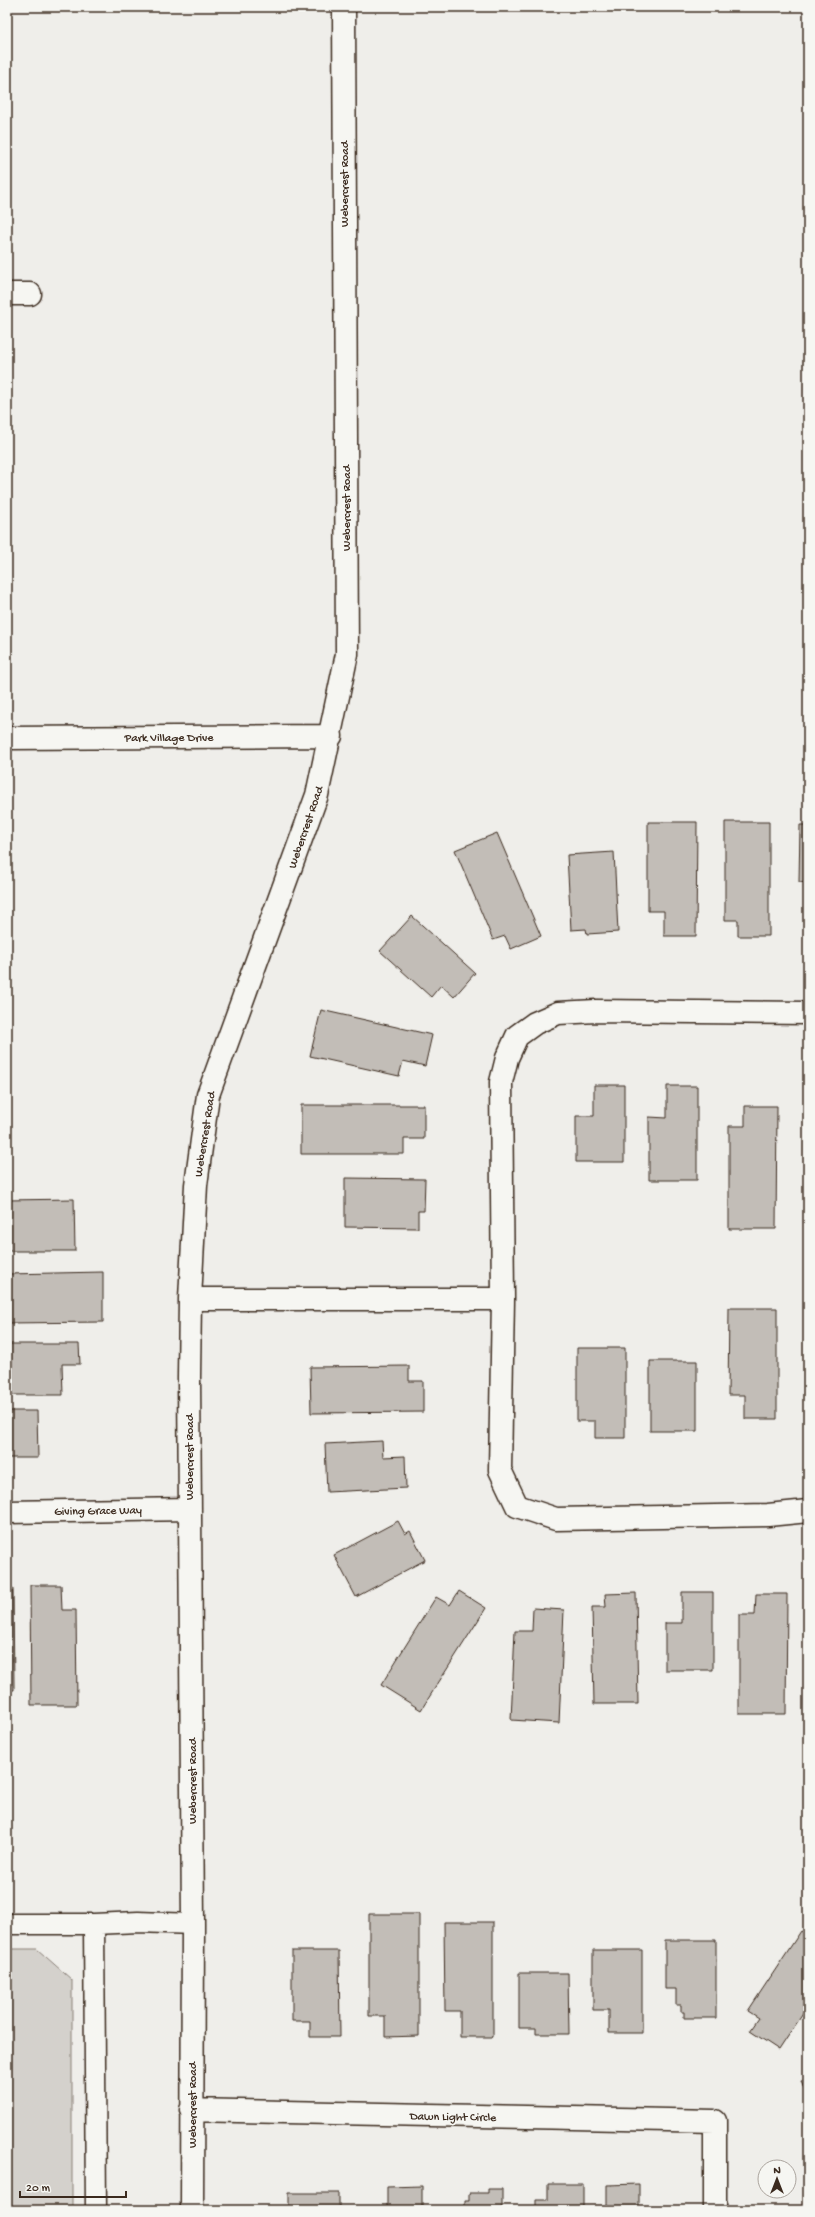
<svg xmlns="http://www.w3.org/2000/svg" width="815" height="2217" viewBox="0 0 815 2217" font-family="'Gochi Hand',sans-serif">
  <rect width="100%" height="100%" fill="#efeeea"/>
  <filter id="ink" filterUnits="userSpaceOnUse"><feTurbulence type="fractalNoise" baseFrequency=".025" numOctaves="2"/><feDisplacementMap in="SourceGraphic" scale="8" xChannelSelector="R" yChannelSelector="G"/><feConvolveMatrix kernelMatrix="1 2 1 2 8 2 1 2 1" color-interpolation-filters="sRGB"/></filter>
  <g filter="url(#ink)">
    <path fill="#d4d1cc" stroke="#887e75" d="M7 1949H37L72 1980V2210H7Z"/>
    <path fill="#c2bdb7" stroke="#3b2a1e" d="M648 822H697L696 936H664V911H648Z
      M725 822H769V936H738V920H725Z
      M800 825H808V883L799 882Z
      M497 833 541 936 511 949 505 936 493 940 455 850Z
      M614 852 618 932 587 934 586 929 571 930 567 855Z
      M412 916 475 973 454 997 441 985 431 997 380 951Z
      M321 1010 432 1035 425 1066 403 1061 399 1076 310 1056Z
      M594 1085H624V1162H576V1116H594Z
      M667 1086H697V1180H649V1117L667 1118Z
      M301 1105H424V1139H404V1154H301Z
      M745 1106H777L776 1229H729V1126H745Z
      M807 1144H808V1216H807Z
      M345 1178 425 1179 424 1211H418V1228L345 1227Z
      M74 1199 75 1251H7V1200Z
      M103 1272V1322L7 1323V1274Z
      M729 1308H777V1419H745V1395H728Z
      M7 1344H79L80 1364H62L63 1395H7Z
      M577 1348H625V1438H595V1421H577Z
      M650 1361H697V1431H650Z
      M409 1366V1381H423V1412L311 1413 310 1367Z
      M7 1411H37L38 1458H7Z
      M382 1441 383 1457 405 1456 406 1488 327 1492 325 1444Z
      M398 1521 405 1534 410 1531 425 1560 356 1597 334 1555Z
      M30 1585H61L62 1610H76L77 1705H31Z
      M7 1588H13L14 1690H7Z
      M459 1591 486 1608 421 1710 381 1685 436 1597 450 1605Z
      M682 1592H713V1670H665V1623H682Z
      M636 1593 638 1704H594L592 1607H606L605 1594Z
      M756 1594H787L786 1714H739V1615H755Z
      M533 1608 564 1610 559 1723 511 1720 515 1631H532Z
      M369 1914H419V2036L385 2037V2016H369Z
      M444 1922H493V2037H460V2011H445Z
      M801 1931 808 1935V2006L779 2050 750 2031 759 2018 748 2011Z
      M665 1940H716V2018H684V2012H681V2005H676V1989H665Z
      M593 1950H642V2033H609V2010H593Z
      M292 1951H339L340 2037H310V2021H292Z
      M519 1973H568L569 2034H536V2028H519Z
      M808 2079V2100L801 2081Z
      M548 2184H583V2210H536V2200H548Z
      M639 2184V2210H607V2185Z
      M422 2186V2210H387V2187Z
      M488 2189H502V2210H465V2200H469V2193H488Z
      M289 2193H339V2210H289Z"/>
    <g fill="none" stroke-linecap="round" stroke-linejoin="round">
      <defs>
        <path id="lane" d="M7 1924H94L96 2210
          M94 1924 138 1922 193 1924"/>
        <path id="street" d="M7 294H30
          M7 738 331 736
          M808 1013 596 1011 558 1013 535 1023 517 1036 507 1058 501 1082 503 1299 500 1470 517 1506 556 1519 768 1515 808 1511
          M190 1299H503
          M7 1512 190 1509
          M191 2110 715 2121V2210
          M192 2210 193 1924 189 1377 190 1299 196 1185 208 1095 317 795 347 654 344 7"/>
      </defs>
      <use href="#lane" stroke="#3b2a1e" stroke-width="23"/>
      <use href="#street" stroke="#3b2a1e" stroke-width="25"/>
      <use href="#lane" stroke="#f6f6f2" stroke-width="20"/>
      <use href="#street" stroke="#f6f6f2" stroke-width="22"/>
    </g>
  </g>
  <g text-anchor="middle" stroke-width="3.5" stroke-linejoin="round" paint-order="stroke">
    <g font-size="12" fill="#3b2a1e" stroke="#f6f6f2">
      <text transform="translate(344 184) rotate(-90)" y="4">Webercrest Road</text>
      <text transform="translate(346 508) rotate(-90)" y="4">Webercrest Road</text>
      <text x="169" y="741">Park Village Drive</text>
      <text transform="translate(305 827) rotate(-71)" y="4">Webercrest Road</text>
      <text transform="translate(204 1134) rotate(-81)" y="4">Webercrest Road</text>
      <text transform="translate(189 1457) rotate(-90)" y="4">Webercrest Road</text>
      <text transform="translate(98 1510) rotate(-1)" y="4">Giving Grace Way</text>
      <text transform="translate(192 1781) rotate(-90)" y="4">Webercrest Road</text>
      <text transform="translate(192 2105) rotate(-90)" y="4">Webercrest Road</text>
      <text transform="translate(453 2116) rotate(1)" y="4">Dawn Light Circle</text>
    </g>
  </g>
  <rect width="815" height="2217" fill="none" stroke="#f6f6f2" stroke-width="24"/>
  <rect x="12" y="12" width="791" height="2193" fill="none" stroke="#3b2a1e" stroke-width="1.5" filter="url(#ink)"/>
  <g transform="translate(777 2179)"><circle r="19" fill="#f6f6f2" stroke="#aba49d"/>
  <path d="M0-3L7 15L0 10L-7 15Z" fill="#3b2a1e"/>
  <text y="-6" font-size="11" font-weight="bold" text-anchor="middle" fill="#3b2a1e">N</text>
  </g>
  <path d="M20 2191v6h106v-6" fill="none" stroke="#3b2a1e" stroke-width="2"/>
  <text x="26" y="2191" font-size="12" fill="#3b2a1e" stroke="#f6f6f2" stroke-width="3" paint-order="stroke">20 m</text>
</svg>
